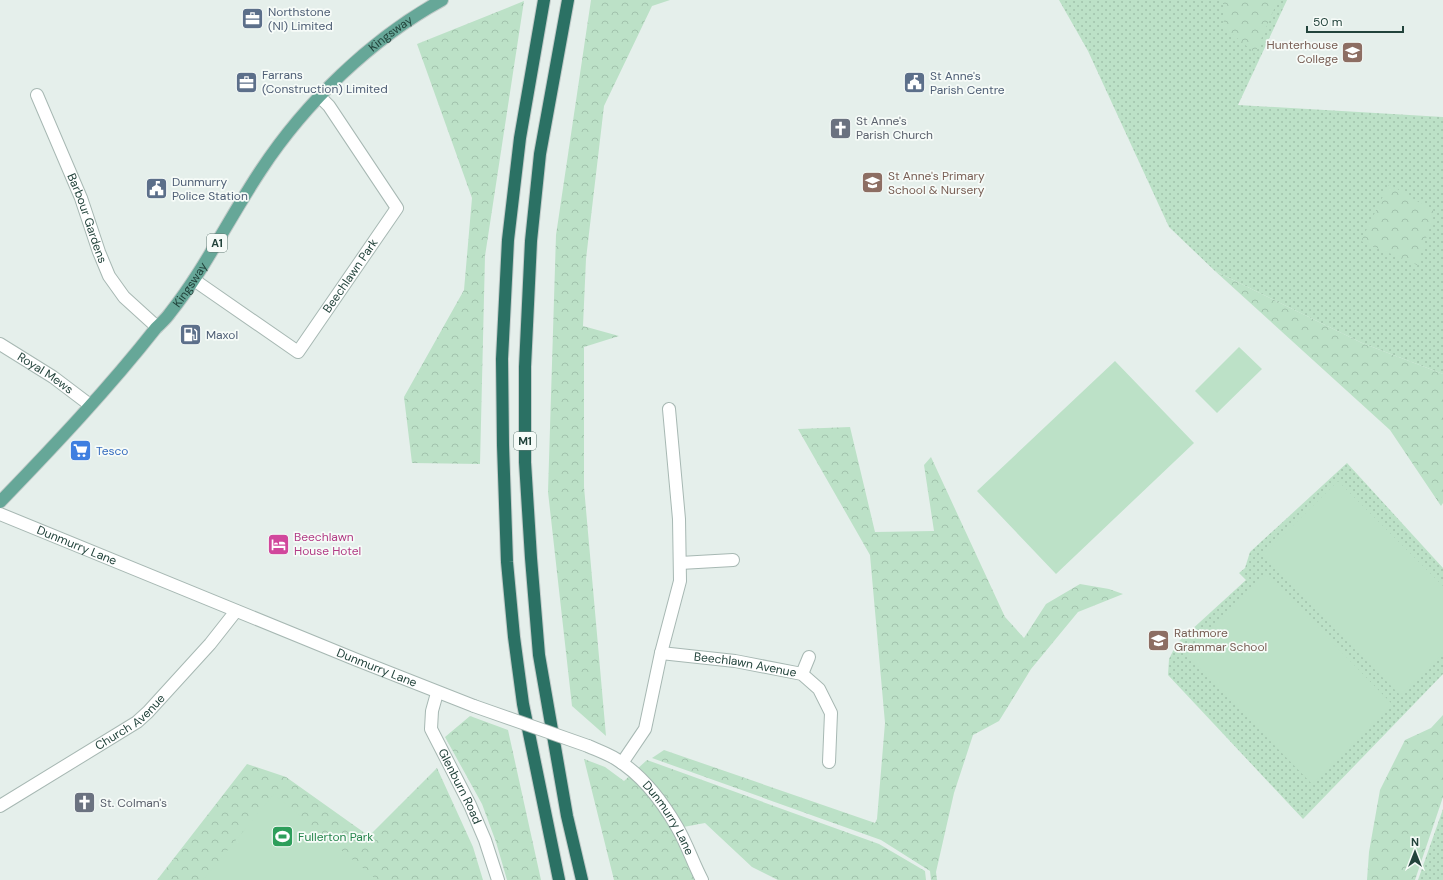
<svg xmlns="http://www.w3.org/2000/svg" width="1443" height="880" viewBox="0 0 1443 880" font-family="'DM Sans',sans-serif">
  <defs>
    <pattern id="grass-dots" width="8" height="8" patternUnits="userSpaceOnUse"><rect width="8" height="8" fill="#bce1c7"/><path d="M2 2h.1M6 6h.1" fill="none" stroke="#a1c2ac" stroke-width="1.8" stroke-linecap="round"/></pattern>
    <pattern id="forest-crowns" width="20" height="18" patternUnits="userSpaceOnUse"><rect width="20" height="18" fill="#bce1c7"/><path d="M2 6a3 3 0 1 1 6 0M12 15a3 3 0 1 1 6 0" fill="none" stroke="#a1c2ac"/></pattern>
  </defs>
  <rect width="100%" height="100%" fill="#e5efeb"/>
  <path fill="url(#grass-dots)" d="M1059 0H1287L1238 105 1443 117V374L1362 343 1215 271 1169 227 1088 51Z
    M1347 463 1443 568V674L1303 819 1168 675 1169 659 1177 643 1246 580 1239 573 1245 568 1250 552Z
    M1443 809V880H1418Z"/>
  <path fill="url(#forest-crowns)" d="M591 0H670L652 6 604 106 586 259 583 326 619 336 584 347V487L606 736 572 706 548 492 556 235Z
    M1223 0H1278L1255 53 1224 27Z
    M524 1 485 256 480 464 412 463 404 397 464 290 472 198 417 44Z
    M1389 184 1435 212 1417 265 1361 241Z
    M1215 271 1362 343 1443 374V503L1441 506 1390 430Z
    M850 427 875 532 934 531 924 465 931 457 1005 617 1024 638 1046 604 1080 584 1109 589 1123 594 1078 612 1031 669 999 721 973 735 954 793 936 872 937 880H931L930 871 881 840 652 758 664 750 875 823 877 819 885 723 870 555 798 429Z
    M1443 715V797L1415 880H1367L1369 852 1380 790 1405 740 1431 728Z
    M470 716 508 730 541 880H507L496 842 482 804 445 737Z
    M584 759 605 767 624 781 647 760 879 844 925 871 926 880H778L752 867 705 823 678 828 702 880H614Z
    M247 764 286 777 369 836 437 768 473 847 483 880H157Z"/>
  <path fill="#bce1c7" d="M1239 347 1262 369 1217 413 1195 391Z
    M1115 361 1194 443 1056 574 977 491Z
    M1338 481 1443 586V653L1400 695 1262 556Z
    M1266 574 1393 705 1312 784 1185 653Z
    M274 794 377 880H203Z"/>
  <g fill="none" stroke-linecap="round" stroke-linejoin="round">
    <defs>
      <g id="minor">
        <path id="s1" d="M37 95 81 198 99 252 109 276 124 297 157 327"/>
        <path id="s2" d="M194 280 298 352 397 208 329 106 319 96"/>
        <path id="s3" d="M0 344 53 377 90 405"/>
        <path id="s4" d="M0 514 357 660 474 706"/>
        <path d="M680 563 733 560"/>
        <path id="s5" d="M661 653 735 661 802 674 819 689 831 713 829 762"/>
        <path d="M802 674 809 657"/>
        <path id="s6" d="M437 693 432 711 431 729 470 805 485 840 498 880"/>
        <path id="s7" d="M588 746C597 750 608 754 616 759 642 775 662 801 677 827 687 844 693 863 702 880"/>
        <path d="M622 763 645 729 661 653 680 581 679 519 669 409"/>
        <path id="s8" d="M0 806 137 722 148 712 210 644 236 611"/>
      </g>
      <g id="major">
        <path id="s9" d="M0 502C54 446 108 389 156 328 161 323 166 319 170 313 205 269 229 218 261 170 305 103 371 39 442 0"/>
      </g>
      <path id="highway" d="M544 0 520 138 508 240 502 359 503 445 507 562 514 637 523 704 559 880
        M568 0 540 154 531 241 525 367V462L531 558 539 655 567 816 582 880"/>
    </defs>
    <use href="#minor" stroke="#a7b8b3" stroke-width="14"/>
    <use href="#major" stroke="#c1cac8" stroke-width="14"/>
    <use href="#highway" stroke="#c1cac8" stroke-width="14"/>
    <use href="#minor" stroke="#fff" stroke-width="12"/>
    <use href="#major" stroke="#66a798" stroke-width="12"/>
    <use href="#highway" stroke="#2b7164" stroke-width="12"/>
    <defs>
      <path id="minor-bridge" d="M474 706 588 746"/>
    </defs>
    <use href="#minor-bridge" stroke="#a7b8b3" stroke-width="14" stroke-linecap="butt"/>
    <use href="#minor-bridge" stroke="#fff" stroke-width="12"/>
  </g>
  <defs>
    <symbol id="office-square" viewBox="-11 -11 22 22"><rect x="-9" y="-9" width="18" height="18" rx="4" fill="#5c6f8a" stroke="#f6fbf8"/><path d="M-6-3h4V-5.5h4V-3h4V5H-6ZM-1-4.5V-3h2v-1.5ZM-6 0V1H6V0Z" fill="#fff"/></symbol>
    <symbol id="school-square" viewBox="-11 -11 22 22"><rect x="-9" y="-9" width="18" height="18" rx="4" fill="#8d6e63" stroke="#f6fbf8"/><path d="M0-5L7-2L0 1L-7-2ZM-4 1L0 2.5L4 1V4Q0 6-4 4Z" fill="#fff"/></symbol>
    <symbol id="civic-square" viewBox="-11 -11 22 22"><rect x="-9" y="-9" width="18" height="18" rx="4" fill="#5c6f8a" stroke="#f6fbf8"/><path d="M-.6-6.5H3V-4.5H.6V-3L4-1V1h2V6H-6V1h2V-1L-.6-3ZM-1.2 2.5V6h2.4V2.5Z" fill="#fff"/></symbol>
    <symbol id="church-square" viewBox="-11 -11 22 22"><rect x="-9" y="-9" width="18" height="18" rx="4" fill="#6b7280" stroke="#f6fbf8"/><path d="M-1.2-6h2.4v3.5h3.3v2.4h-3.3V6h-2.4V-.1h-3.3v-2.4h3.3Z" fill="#fff"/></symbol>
    <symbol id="fuel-square" viewBox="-11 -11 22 22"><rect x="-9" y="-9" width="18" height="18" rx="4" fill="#5c6f8a" stroke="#f6fbf8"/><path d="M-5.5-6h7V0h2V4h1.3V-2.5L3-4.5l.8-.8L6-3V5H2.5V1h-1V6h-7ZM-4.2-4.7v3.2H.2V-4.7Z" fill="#fff"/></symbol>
    <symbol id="supermarket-square" viewBox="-11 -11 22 22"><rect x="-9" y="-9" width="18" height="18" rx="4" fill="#3f7fe0" stroke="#f6fbf8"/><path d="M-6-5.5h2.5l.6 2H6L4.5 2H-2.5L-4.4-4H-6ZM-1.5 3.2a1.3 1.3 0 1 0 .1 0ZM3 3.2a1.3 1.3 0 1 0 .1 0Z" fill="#fff"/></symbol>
    <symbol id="hotel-square" viewBox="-11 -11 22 22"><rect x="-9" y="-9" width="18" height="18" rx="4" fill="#d1479c" stroke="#f6fbf8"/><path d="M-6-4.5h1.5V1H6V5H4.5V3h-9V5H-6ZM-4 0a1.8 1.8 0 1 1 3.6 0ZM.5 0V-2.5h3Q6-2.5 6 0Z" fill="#fff"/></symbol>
    <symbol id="stadium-square" viewBox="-11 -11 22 22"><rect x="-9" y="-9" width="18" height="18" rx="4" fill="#2e9e5b" stroke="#f6fbf8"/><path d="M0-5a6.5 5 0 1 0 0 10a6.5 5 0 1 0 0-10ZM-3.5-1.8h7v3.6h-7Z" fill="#fff"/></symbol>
  </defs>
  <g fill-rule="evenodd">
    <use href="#office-square" x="240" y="6" width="25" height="25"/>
    <use href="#school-square" x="1340" y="40" width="25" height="25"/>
    <use href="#office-square" x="234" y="70" width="25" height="25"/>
    <use href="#civic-square" x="902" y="70" width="25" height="25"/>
    <use href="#church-square" x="828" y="116" width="25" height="25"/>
    <use href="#school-square" x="860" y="170" width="25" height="25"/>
    <use href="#civic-square" x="144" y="176" width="25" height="25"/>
    <use href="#fuel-square" x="178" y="322" width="25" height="25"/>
    <use href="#supermarket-square" x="68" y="438" width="25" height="25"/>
    <use href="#hotel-square" x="266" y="532" width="25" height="25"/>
    <use href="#school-square" x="1146" y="628" width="25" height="25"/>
    <use href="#church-square" x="72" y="790" width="25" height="25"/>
    <use href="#stadium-square" x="270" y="824" width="25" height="25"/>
  </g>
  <g text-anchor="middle" stroke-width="3.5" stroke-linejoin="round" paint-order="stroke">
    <g fill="#f6fbf8" stroke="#627a74" stroke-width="1">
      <rect x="207" y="234" width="20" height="18" rx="3"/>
      <rect x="514" y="432" width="22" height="18" rx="3"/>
    </g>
    <g font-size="11" font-weight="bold" fill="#22433b">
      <text x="217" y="247">A1</text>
      <text x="525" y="445">M1</text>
    </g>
    <g font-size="12" fill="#4e5e75" stroke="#f6fbf8" text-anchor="start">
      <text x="268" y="16">Northstone<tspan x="268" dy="14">(NI) Limited</tspan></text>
      <text x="262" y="79">Farrans<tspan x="262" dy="14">(Construction) Limited</tspan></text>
      <text x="930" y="80">St Anne's<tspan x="930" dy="14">Parish Centre</tspan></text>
      <text x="172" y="186">Dunmurry<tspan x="172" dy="14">Police Station</tspan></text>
      <text x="206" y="339">Maxol</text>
    </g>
    <g font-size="12" fill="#22433b" stroke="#f6fbf8">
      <text dy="4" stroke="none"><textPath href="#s9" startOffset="613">Kingsway</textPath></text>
      <text dy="4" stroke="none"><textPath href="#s1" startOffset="133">Barbour Gardens</textPath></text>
      <text dy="4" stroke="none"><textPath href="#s2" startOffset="219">Beechlawn Park</textPath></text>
      <text dy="4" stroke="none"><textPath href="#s9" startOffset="289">Kingsway</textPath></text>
      <text dy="4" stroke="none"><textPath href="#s3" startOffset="54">Royal Mews</textPath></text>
      <text dy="4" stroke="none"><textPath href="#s4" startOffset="83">Dunmurry Lane</textPath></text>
      <text dy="4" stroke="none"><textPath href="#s5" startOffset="85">Beechlawn Avenue</textPath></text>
      <text dy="4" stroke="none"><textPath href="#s4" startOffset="407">Dunmurry Lane</textPath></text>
      <text dy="4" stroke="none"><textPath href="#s8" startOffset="155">Church Avenue</textPath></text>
      <text dy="4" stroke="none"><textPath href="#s6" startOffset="101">Glenburn Road</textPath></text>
      <text dy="4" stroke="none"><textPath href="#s7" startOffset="111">Dunmurry Lane</textPath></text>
    </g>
    <g font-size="12" fill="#785e54" stroke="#f6fbf8" text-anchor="start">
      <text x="1338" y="49" text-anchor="end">Hunterhouse<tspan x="1338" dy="14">College</tspan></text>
      <text x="888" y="180">St Anne's Primary<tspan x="888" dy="14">School &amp; Nursery</tspan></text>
      <text x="1174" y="637">Rathmore<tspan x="1174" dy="14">Grammar School</tspan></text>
    </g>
    <g font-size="12" fill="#5b616d" stroke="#f6fbf8" text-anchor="start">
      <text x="856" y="125">St Anne's<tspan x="856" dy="14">Parish Church</tspan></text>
      <text x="100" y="807">St. Colman's</text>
    </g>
    <g font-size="12" fill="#366cbe" stroke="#f6fbf8" text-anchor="start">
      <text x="96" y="455">Tesco</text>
    </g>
    <g font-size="12" fill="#b23c85" stroke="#f6fbf8" text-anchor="start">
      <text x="294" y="541">Beechlawn<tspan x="294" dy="14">House Hotel</tspan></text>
    </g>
    <g font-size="12" fill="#27864d" stroke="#f6fbf8" text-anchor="start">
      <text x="298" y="841">Fullerton Park</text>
    </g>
  </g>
  <g transform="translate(1415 852)" stroke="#f6fbf8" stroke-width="3" paint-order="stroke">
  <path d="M0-3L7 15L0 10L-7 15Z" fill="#22433b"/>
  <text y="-6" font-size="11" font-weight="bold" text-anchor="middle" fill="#22433b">N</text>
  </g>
  <path d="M1307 26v6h96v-6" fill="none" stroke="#22433b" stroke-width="2"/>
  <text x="1313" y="26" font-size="12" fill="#22433b" stroke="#f6fbf8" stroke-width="3" paint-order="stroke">50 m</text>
</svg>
